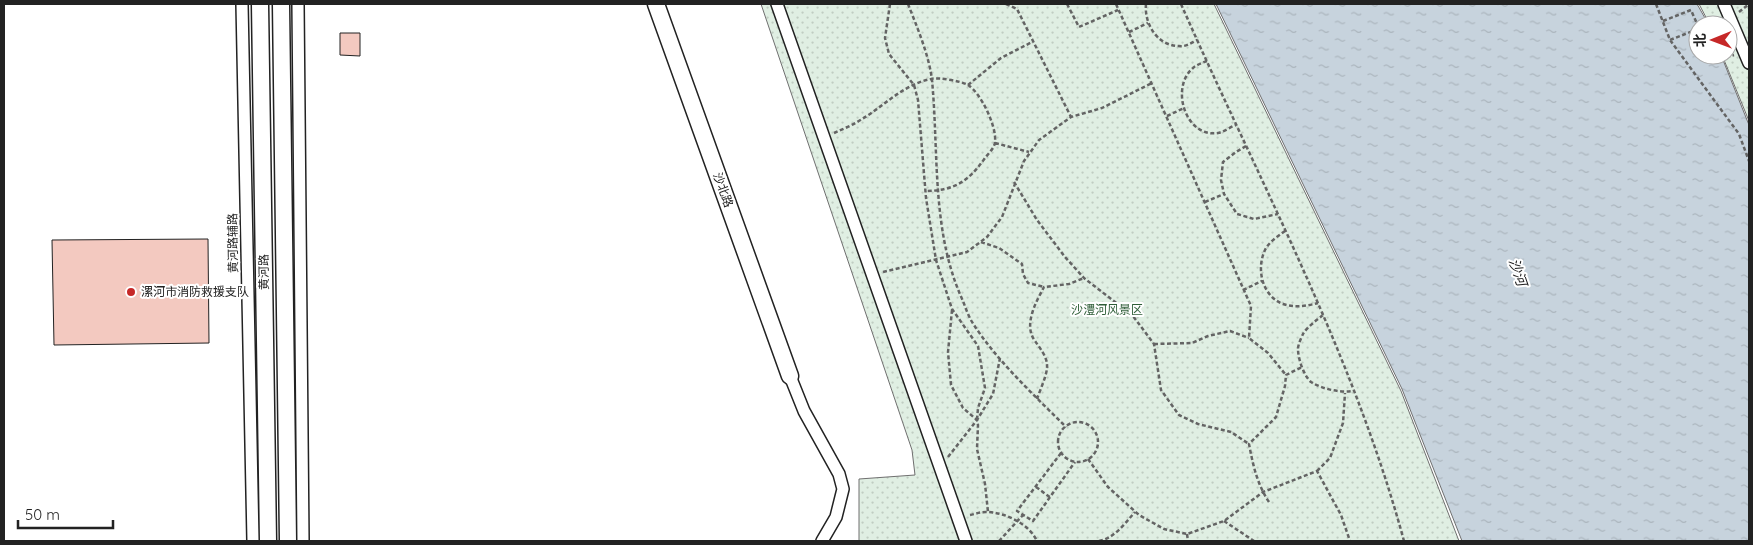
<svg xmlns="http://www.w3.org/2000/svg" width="1753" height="545" viewBox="0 0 1753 545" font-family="Quicksand,'Noto Sans SC',sans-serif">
  <defs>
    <pattern id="park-dots" width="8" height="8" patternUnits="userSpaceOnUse" patternTransform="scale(1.25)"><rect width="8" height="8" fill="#e0efe3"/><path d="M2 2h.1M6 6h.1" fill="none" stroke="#c0cdc2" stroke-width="1.8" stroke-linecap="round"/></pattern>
    <pattern id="water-ripples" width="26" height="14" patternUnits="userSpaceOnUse" patternTransform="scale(1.25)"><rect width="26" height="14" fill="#c7d3dd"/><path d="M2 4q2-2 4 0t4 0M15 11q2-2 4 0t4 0" fill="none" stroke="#abb5bd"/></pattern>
  </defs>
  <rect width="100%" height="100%" fill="#fff"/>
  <path fill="url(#park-dots)" stroke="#6f6f6f" d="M761 4H1214L1401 391 1459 541H859V479L915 475 912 450Z
    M1699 4H1749V121L1722 55H1728V25H1710Z"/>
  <path fill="url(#water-ripples)" stroke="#6f6f6f" d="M1216 4H1697L1709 25H1698V55H1721L1749 125V541H1462L1402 389Z"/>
  <path fill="#f3c9c0" stroke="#222" d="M340 33H360V56L340 55Z
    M208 239 209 343 54 345 52 240Z"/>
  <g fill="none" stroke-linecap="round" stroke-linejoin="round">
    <defs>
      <path id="street" d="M242 4 253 541
        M298 4 303 541
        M777 4 966 541
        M1724 4 1749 63
        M790 376 804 411 839 474 843 489 836 517 822 541"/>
      <path id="secondary" d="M260 4 268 541
        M281 4 288 541
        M656 4 790 376"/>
    </defs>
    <use href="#street" stroke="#222" stroke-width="14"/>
    <use href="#secondary" stroke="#222" stroke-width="19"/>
    <path stroke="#646464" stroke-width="2.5" stroke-dasharray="4 2.5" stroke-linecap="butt" d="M890 4 885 38 889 54 914 85 918 100 926 198 936 260 952 309 978 346 985 388 978 408 977 420
      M908 4C917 27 929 55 932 80 939 154 931 232 963 301 966 309 969 318 974 325 998 362 1035 396 1066 427
      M1006 4 1017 9 1071 117
      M1067 4 1079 27 1118 10
      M1116 4 1251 306 1249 338 1268 353 1286 375
      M1146 4C1144 23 1157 46 1179 46 1186 47 1191 43 1197 40
      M1181 4C1259 181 1353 353 1404 541
      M1656 4 1670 40 1739 134 1749 161
      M1739 12 1749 4
      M1663 21 1691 10 1698 26
      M1129 32 1148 23
      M1670 40 1698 29
      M1711 55 1714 61 1734 55
      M1207 61C1202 63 1196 65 1193 68 1170 87 1185 138 1218 133 1224 132 1230 127 1236 125
      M968 85 1001 58 1034 41
      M1167 116 1184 108
      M834 133C843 129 853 125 862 119 884 106 904 84 931 79 938 77 961 81 968 85 981 93 997 127 995 142 995 147 989 153 985 158 969 181 954 191 925 191
      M995 143 1029 152
      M1246 146 1236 152 1223 162 1221 180 1224 194 1237 214 1254 219 1278 214
      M1014 182 1037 220 1065 257 1084 278 1133 316 1154 344 1161 390 1179 415 1198 424 1231 432 1249 444
      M1205 202 1224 194
      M1285 231C1278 236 1269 242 1265 250 1256 269 1262 296 1283 304 1294 308 1307 306 1318 303
      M981 242 999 248 1022 264 1023 274 1028 283 1044 287
      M883 272 967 252 987 237 1002 217 1024 161 1039 140 1071 117 1102 108 1152 83
      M1243 290 1262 281
      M952 310 948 352 951 385 963 408 977 420 978 425 977 449 985 484 988 512
      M1323 315C1317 320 1307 327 1303 334 1301 338 1298 345 1298 349 1298 359 1304 376 1311 382 1322 389 1340 393 1353 391
      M1154 344 1192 343 1208 336 1230 331 1249 338
      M1037 399C1040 390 1048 373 1047 365 1047 357 1040 348 1035 341 1023 325 1036 302 1044 287L1069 284 1084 278
      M1058 442a20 20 0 1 1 40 0a20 20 0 1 1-40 0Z
      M1061 453 1017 511 1033 521 1075 462
      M948 457 977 420 993 394 1000 358
      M1088 459 1108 487 1139 515 1164 529 1187 534 1224 521 1263 492 1317 471 1341 515 1350 541
      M1317 471 1330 458 1343 423 1345 393
      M1036 487 1051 498
      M1269 502C1257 484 1253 465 1249 444L1276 417 1285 386 1286 375 1302 367
      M970 515C975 514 980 512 986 512 1005 512 1029 524 1037 541
      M1224 521 1254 541
      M1187 534 1188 541
      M999 541 1023 515
      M1099 541C1115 538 1125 523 1135 512"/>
    <use href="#street" stroke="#fff" stroke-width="11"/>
    <use href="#secondary" stroke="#fff" stroke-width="16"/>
  </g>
  <circle fill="#c62828" stroke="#fff" stroke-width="2" cx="131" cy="292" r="5"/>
  <g text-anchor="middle" stroke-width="4" stroke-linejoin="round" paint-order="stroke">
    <g font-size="12" fill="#222" stroke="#fff">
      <text transform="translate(723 190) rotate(70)" y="4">沙北路</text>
      <text transform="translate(233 243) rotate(-91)" y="4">黄河路辅路</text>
      <text transform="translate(264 272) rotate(-91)" y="4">黄河路</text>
    </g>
    <g font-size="12" fill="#222" stroke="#fff" text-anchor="start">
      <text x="141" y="296">漯河市消防救援支队</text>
    </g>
    <g font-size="12" fill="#2f5e38" stroke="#fff">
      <text x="1107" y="314">沙澧河风景区</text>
    </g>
    <g font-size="14" font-style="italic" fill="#222" stroke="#fff">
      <text transform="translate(1518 272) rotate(71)" y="5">沙河</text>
    </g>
  </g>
  <rect width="1753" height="545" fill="none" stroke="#222222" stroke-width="10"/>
  <g transform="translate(1713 40) rotate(269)"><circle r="24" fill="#ffffff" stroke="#a7a7a7"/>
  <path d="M0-4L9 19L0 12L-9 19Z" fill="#c62828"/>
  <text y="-8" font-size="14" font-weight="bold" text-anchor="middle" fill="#222222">北</text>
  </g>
  <path d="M18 520v8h95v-8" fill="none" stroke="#222222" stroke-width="2.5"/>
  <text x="25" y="520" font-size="15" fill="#222222" stroke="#ffffff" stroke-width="4" paint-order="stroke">50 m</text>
</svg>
